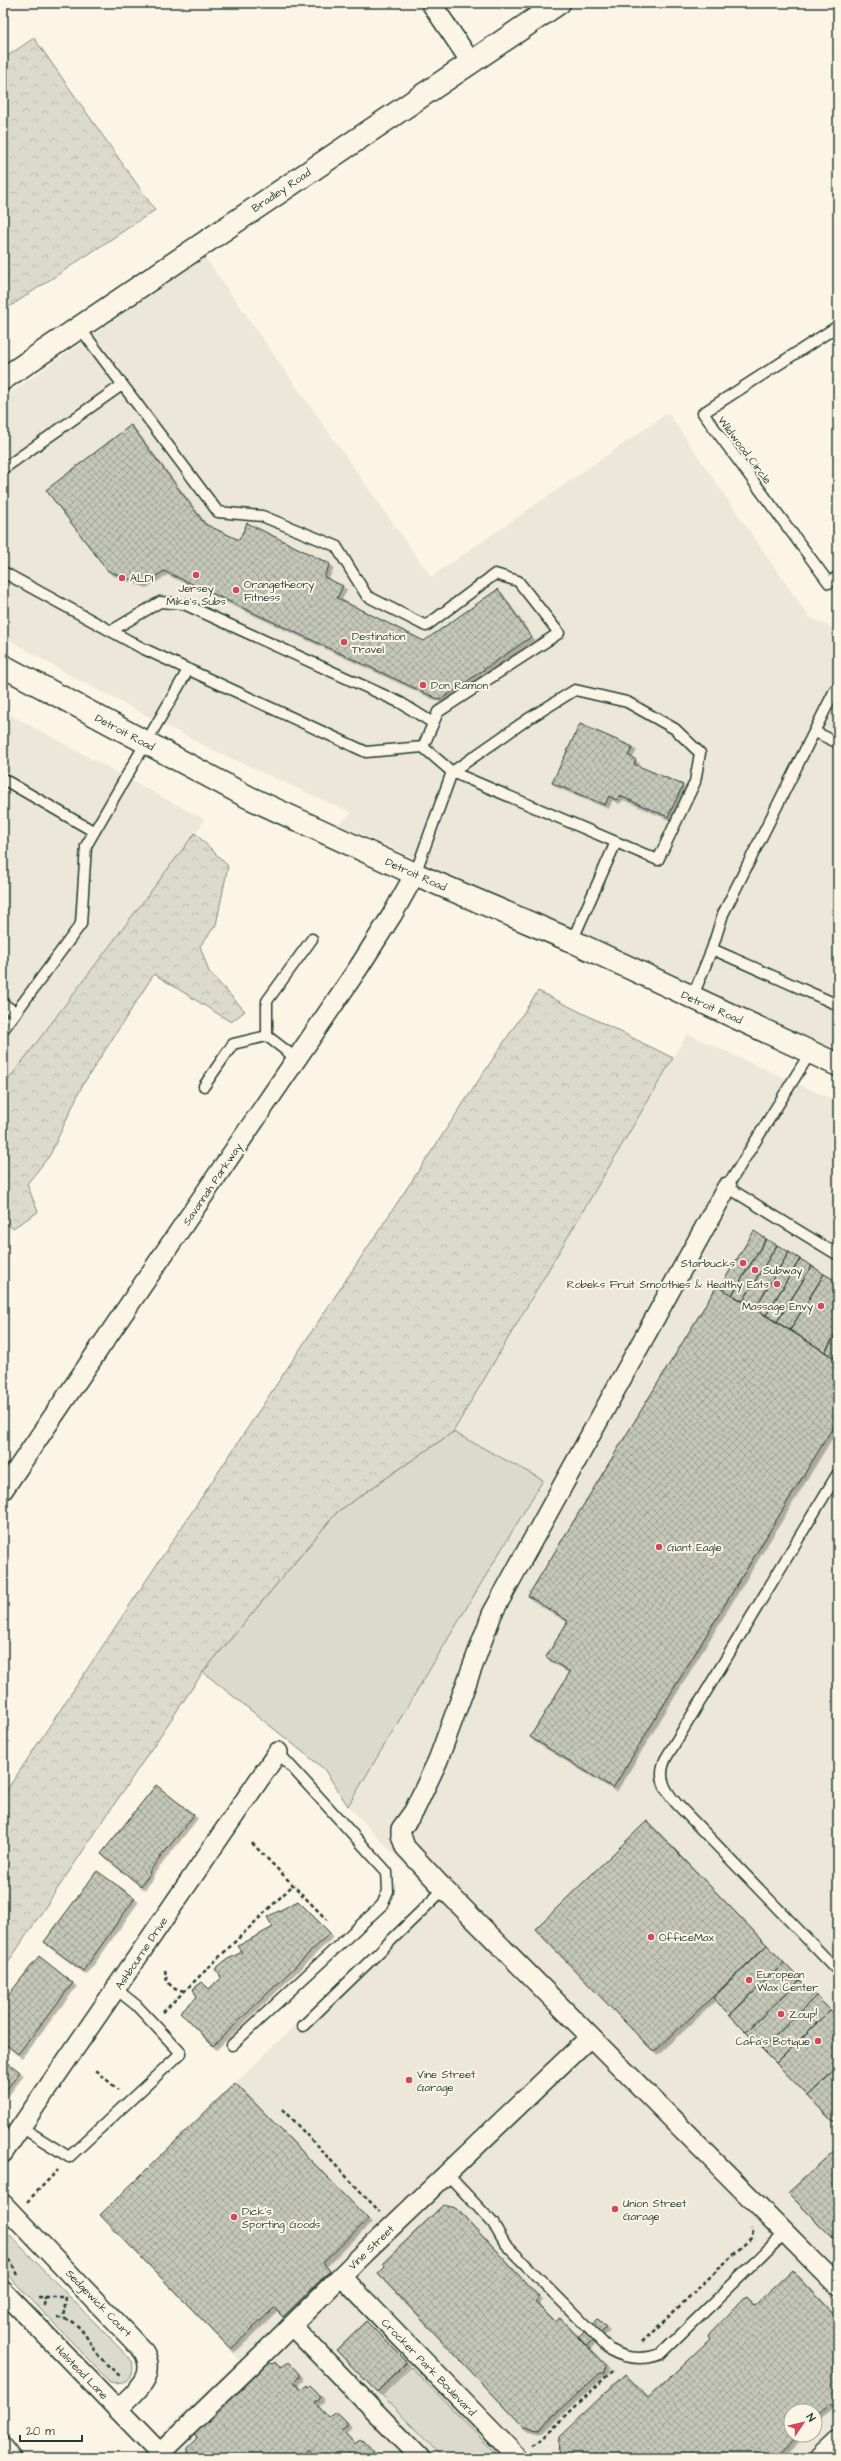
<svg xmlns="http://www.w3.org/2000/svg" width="841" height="2461" viewBox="0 0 841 2461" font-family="'Architects Daughter',sans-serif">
  <defs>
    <pattern id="forest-crowns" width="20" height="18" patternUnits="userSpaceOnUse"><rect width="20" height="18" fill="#dcdacc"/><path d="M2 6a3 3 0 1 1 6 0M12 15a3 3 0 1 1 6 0" fill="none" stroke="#bcbcb0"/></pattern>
    <pattern id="building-cross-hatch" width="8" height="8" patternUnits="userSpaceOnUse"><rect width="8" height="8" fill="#c5c7b9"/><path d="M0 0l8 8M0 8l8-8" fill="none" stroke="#9fa397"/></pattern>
    <filter id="shadow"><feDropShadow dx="3.5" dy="3.5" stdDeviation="0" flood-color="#0004"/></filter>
  </defs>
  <rect width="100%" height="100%" fill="#fcf5e5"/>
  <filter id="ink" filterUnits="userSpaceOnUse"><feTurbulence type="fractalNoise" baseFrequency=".025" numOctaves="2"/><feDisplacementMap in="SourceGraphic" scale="8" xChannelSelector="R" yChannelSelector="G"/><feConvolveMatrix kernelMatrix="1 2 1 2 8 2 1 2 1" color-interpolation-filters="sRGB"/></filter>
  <g filter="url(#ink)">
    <path fill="#ece7d8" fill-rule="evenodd" d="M204 256 431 577 668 413 809 617 838 631V1051L339 824 352 813 211 749 73 677 3 636V398Z
      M3 711 205 820 3 1087Z
      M687 1034 838 1102V2458H146L141 2453 239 2360 100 2215 431 1893 348 1806 543 1480 453 1432ZM791 2411H815V2435H791Z"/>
    <path fill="#dcdacc" stroke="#7e8c80" d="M453 1432 543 1480 348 1806 324 1769 203 1672 337 1512Z
      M3 2228 132 2361C136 2378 126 2385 110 2382L3 2270Z
      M411 2367 498 2456 496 2458H443L382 2395Z"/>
    <path fill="url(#forest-crowns)" stroke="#7e8c80" d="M34 38 155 210 3 311V59Z
      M195 833 228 866 216 925 200 946 209 972 245 1011 231 1022 154 974 82 1086 50 1155 27 1184 38 1212 13 1228 3 1223V1087Z
      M538 991 673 1058 453 1432 337 1512 203 1672 3 1970V1796Z"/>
    <path fill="url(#building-cross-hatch)" stroke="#1f3d34" filter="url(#shadow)" d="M131 425 205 524 239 540 247 523 330 564 324 577 343 586 337 598 424 641 498 589 531 637 440 700 164 571 143 584 108 571 46 490Z
      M580 724 633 747 628 755 636 760 634 764 683 785 668 817 620 796 616 800 609 796 605 805 552 783Z
      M754 1231 766 1239 732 1295 720 1287Z
      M766 1239 777 1245 743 1301 732 1295Z
      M777 1245 789 1252 755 1308 743 1301Z
      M789 1252 800 1259 766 1315 755 1308Z
      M800 1259 812 1266 777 1322 766 1315Z
      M812 1266 824 1274 790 1330 777 1322Z
      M824 1274 838 1282V1330L825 1352 790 1330Z
      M717 1286 838 1360V1419L613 1788 530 1737 570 1672 546 1657 568 1621 528 1596Z
      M838 1330V1360L825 1352Z
      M156 1785 194 1815 149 1872 150 1874 141 1886 101 1854Z
      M647 1821 767 1945 654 2052 535 1929Z
      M97 1871 135 1898 83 1971 44 1942Z
      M298 1901 330 1933 213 2046 180 2012 197 1997 193 1989 202 1982 209 1989 221 1977 215 1969 226 1960 242 1952 238 1946 273 1927 267 1917Z
      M767 1945 784 1963 730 2015 713 1998Z
      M39 1956 73 1983 18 2054 3 2042V2002Z
      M784 1963 800 1980 746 2032 730 2015Z
      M800 1980 816 1996 762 2049 746 2032Z
      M816 1996 830 2010 776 2063 762 2049Z
      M830 2010 838 2018V2067L808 2096 776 2063Z
      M3 2059 20 2072 3 2094Z
      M838 2067V2117L833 2122 808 2096Z
      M235 2083 368 2219 323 2263 330 2271 283 2317 274 2308 231 2349 100 2215Z
      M838 2147V2243L788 2193Z
      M443 2205 456 2208 539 2297 535 2302 555 2322 560 2318 605 2365 604 2373H600L540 2429 524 2427 378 2274 385 2267 382 2264Z
      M792 2270 838 2318V2401L832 2406 830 2404 815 2419V2411H791V2435H799L775 2458H558L559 2437 625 2374 648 2398 710 2339 708 2336 746 2296 755 2305Z
      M598 2319 606 2327 586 2346 578 2338Z
      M366 2321 407 2362 377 2392 336 2350Z
      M267 2362 273 2364 275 2362 280 2368 286 2363H289L299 2374V2377L294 2382 301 2390 307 2385 308 2387 310 2385 320 2395V2399L315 2403 329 2418 334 2413H337L347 2423V2426L342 2431 355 2445 360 2440 362 2442 364 2440 373 2450 374 2454 369 2458H316L308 2449 302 2455 299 2452 292 2458H187V2448L197 2438 194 2435Z"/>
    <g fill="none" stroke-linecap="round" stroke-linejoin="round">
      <defs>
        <path id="lane" d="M838 326 703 413 829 583 838 576
          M80 328 218 512 262 516 336 546 367 596 426 626 495 574 518 581 559 633 438 712 423 747
          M3 469 122 385
          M3 572 142 648 366 752 423 747 452 772 658 860 695 782 700 753 675 729 627 702 575 690 528 719 452 772 415 874
          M111 631 160 602 184 604 401 703 433 723
          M838 688 835 690 723 914 712 949 838 1005
          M815 732 838 743
          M3 779 93 831
          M572 941 616 842
          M692 998 712 949
          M3 1004 15 1012
          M3 1030 81 924 86 846 188 670
          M810 1053 727 1187 838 1255
          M297 1059 267 1036V1001L312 939
          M204 1086 233 1044 267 1036
          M838 1473 666 1758C657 1776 664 1789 676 1803L838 1971
          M303 2026 444 1889
          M232 2045 382 1905 388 1891 387 1872 278 1752
          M21 2127 69 2157 181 2053 136 2005 116 1989
          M448 2175 493 2223 505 2244 610 2350C626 2359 644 2360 661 2354L785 2233
          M3 2441 16 2458"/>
        <path id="street" d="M431 3 471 62
          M727 1187 492 1614 438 1760 414 1811 401 1829V1835L405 1847 444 1889 838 2286
          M3 1490 359 967 392 915 415 874
          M3 2153 278 1752
          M3 2204 144 2352C158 2378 134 2392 118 2409
          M341 2276 518 2458
          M3 2291 160 2453
          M292 2326 420 2458
          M155 2458 273 2344 363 2254 590 2037"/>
        <path id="secondary" d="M3 379 559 3
          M821 2458 838 2442"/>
        <path id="primary" d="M3 666 248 797 415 874 572 941 838 1065"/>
      </defs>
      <use href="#lane" stroke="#1f3d34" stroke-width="13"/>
      <use href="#street" stroke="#1f3d34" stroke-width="22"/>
      <use href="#secondary" stroke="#1f3d34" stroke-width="25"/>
      <use href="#primary" stroke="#1f3d34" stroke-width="25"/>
      <path stroke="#1f3d34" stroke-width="2.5" stroke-dasharray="4 3" stroke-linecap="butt" d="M252 1843 327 1920
        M165 1970 167 1982 175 1989 185 1991
        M163 2012 293 1885
        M96 2070 118 2090
        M282 2109 380 2212
        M27 2202 58 2170
        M3 2243 7 2239
        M3 2255 11 2262 17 2275
        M38 2297H66L63 2318
        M44 2306 45 2297
        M57 2318C81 2318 87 2341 99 2356 105 2363 113 2370 120 2376
        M642 2342 751 2238 753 2232 751 2228
        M533 2445 539 2442 612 2371"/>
      <use href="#lane" stroke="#fcf5e5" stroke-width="10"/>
      <use href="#street" stroke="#fcf5e5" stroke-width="19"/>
      <use href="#secondary" stroke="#fcf5e5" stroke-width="22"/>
      <use href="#primary" stroke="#fcf5e5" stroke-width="22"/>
    </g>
  </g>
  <g fill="#d1495b" stroke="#fcf5e5" stroke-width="1.5">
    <circle cx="196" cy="575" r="4"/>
    <circle cx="122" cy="578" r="4"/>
    <circle cx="236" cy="590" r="4"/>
    <circle cx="344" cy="642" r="4"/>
    <circle cx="423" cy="685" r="4"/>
    <circle cx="743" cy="1263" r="4"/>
    <circle cx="755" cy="1270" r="4"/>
    <circle cx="777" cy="1284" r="4"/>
    <circle cx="821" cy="1306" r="4"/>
    <circle cx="659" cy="1547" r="4"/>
    <circle cx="651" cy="1937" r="4"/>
    <circle cx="749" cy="1980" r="4"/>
    <circle cx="781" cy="2014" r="4"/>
    <circle cx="818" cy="2041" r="4"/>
    <circle cx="409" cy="2080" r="4"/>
    <circle cx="615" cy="2209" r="4"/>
    <circle cx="234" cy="2217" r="4"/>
  </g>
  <g text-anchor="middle" stroke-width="4" stroke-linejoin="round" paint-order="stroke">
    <g font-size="11" fill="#1f3d34" stroke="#fcf5e5">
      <text transform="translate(281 190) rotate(-34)" y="4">Bradley Road</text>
      <text transform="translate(745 450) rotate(53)" y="4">Wildwood Circle</text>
      <text transform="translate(125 732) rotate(28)" y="4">Detroit Road</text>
      <text transform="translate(416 874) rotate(24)" y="4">Detroit Road</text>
      <text transform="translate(712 1007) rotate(24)" y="4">Detroit Road</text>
      <text transform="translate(212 1184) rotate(-56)" y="4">Savannah Parkway</text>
      <text transform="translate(141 1953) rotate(-56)" y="4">Ashbourne Drive</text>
      <text transform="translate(371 2247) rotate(-44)" y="4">Vine Street</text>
      <text transform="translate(99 2303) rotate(46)" y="4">Sedgewick Court</text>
      <text transform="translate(429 2367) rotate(46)" y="4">Crocker Park Boulevard</text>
      <text transform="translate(82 2372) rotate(46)" y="4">Halstead Lane</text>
    </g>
    <g font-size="11" fill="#1f3d34" stroke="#fcf5e5" text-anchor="start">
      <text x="130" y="582">ALDI</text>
      <text x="244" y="588">Orangetheory<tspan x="244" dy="13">Fitness</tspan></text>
      <text x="196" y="592" text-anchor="middle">Jersey<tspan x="196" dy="13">Mike's Subs</tspan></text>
      <text x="352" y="640">Destination<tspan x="352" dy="13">Travel</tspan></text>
      <text x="431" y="689">Don Ramon</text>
      <text x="735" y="1267" text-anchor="end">Starbucks</text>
      <text x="763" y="1274">Subway</text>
      <text x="769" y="1288" text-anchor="end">Robeks Fruit Smoothies &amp; Healthy Eats</text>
      <text x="813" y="1310" text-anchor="end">Massage Envy</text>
      <text x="667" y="1551">Giant Eagle</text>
      <text x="659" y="1941">OfficeMax</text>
      <text x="757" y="1978">European<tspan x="757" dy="13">Wax Center</tspan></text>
      <text x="789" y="2018">Zoup!</text>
      <text x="810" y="2045" text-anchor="end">Cafa's Botique</text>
      <text x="417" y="2078">Vine Street<tspan x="417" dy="13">Garage</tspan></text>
      <text x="623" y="2207">Union Street<tspan x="623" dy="13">Garage</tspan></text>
      <text x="242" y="2215">Dick's<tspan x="242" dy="13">Sporting Goods</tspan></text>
    </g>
  </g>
  <rect width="841" height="2461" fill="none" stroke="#fcf5e5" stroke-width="16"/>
  <rect x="8" y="8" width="825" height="2445" fill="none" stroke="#1f3d34" stroke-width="1.5" filter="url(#ink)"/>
  <g transform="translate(803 2423) rotate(55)"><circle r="19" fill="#fcf5e5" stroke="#a4ab9e"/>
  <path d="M0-3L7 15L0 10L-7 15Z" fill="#d1495b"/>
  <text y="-6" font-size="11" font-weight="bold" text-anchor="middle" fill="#1f3d34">N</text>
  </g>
  <path d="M20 2435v6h62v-6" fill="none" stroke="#1f3d34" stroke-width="2"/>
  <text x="26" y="2435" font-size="12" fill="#1f3d34" stroke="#fcf5e5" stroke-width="3" paint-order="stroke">20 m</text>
</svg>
